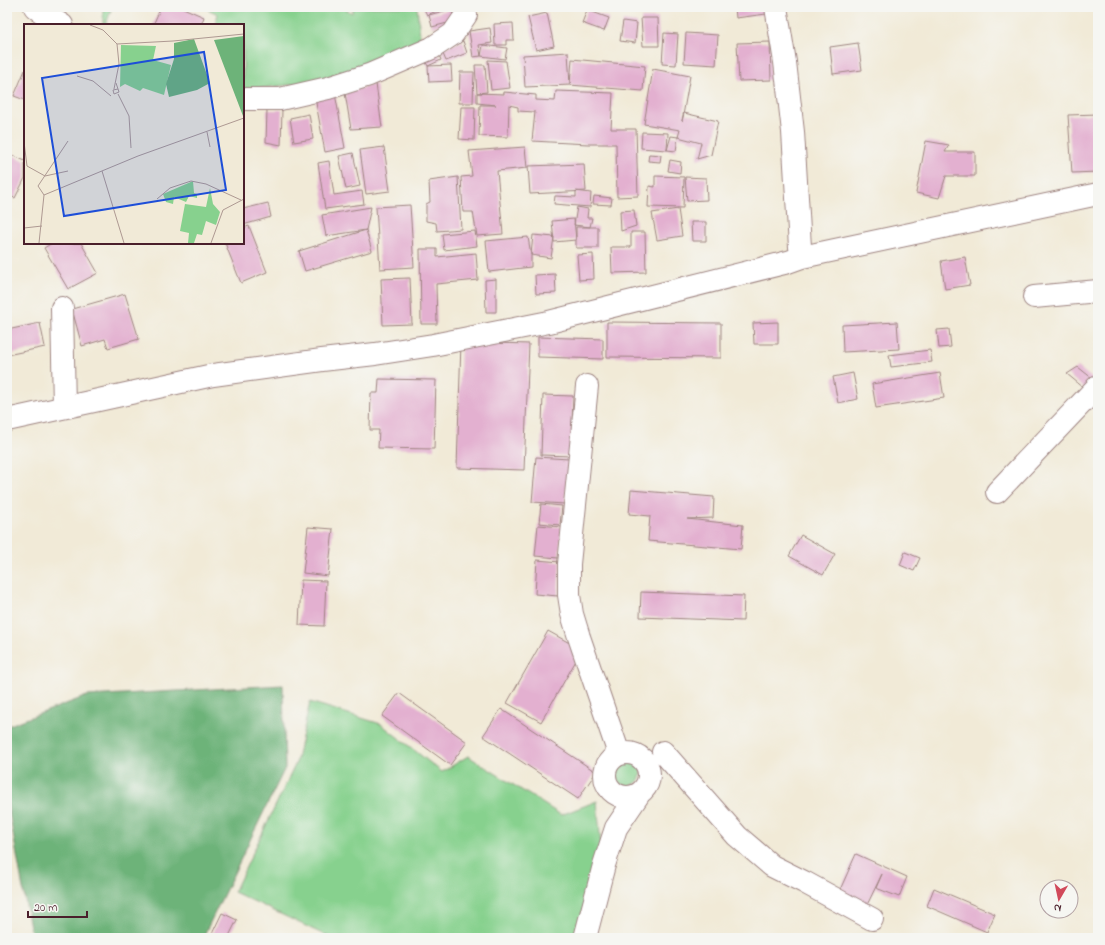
<svg xmlns="http://www.w3.org/2000/svg" width="1105" height="945" viewBox="0 0 1105 945" font-family="'Indie Flower',sans-serif">
  <rect width="100%" height="100%" fill="#f6f6f2"/>
  <filter id="ink" filterUnits="userSpaceOnUse"><feTurbulence type="fractalNoise" baseFrequency=".025" numOctaves="2"/><feDisplacementMap in="SourceGraphic" scale="8" xChannelSelector="R" yChannelSelector="G"/><feConvolveMatrix kernelMatrix="1 2 1 2 8 2 1 2 1" color-interpolation-filters="sRGB"/></filter>
  <filter id="wash" filterUnits="userSpaceOnUse"><feTurbulence type="fractalNoise" baseFrequency=".012" numOctaves="4" result="noise"/><feDisplacementMap in="SourceGraphic" scale="16" xChannelSelector="R" yChannelSelector="G"/><feGaussianBlur stdDeviation="0.9" result="paint"/><feColorMatrix in="noise" values="0 0 0 0 0 0 0 0 0 0 0 0 0 0 0 0 0 1.4 0 .05"/><feComposite in="paint" operator="in"/></filter>
  <g filter="url(#wash)">
    <rect width="100%" height="100%" fill="#f1ead7"/>
    <path fill="#87d18e" stroke="#68785c" d="M103 7H112L106 25H103Z
      M203 7H342L352 13 354 7H417L421 45 316 82 243 90V25H215L218 14Z
      M310 702 381 724 442 772 468 756 561 815 597 801 601 846 575 938H331L234 892 296 763Z
      M615 773a13 13 0 1 1 26 0a13 13 0 1 1-26 0Z"/>
    <path fill="#6db379" stroke="#5c6952" d="M283 685 285 768 205 933 204 938H32L7 801V726L87 696Z"/>
    <g id="blocks">
      <path fill="#e3b0d0" d="M161 7H181L204 17 201 25H153Z
        M423 7H446L427 15Z
        M735 7H765L766 14 736 18Z
        M451 9 455 21 432 27 429 15Z
        M587 10 609 18 604 31 582 23Z
        M547 13 554 46 536 50 528 17Z
        M641 18H658L659 46H643Z
        M623 21 637 23 635 43 620 41Z
        M513 23 514 40H506V45H495L494 24Z
        M490 28 492 43 479 45 481 56 473 57 469 31Z
        M664 33 678 34 676 65 662 64Z
        M686 33 718 35 716 65 684 63Z
        M463 41 467 53 446 61 441 49Z
        M770 42 771 80 739 81 737 43Z
        M858 43 862 70 833 74 830 47Z
        M483 45 507 48 505 59 481 56Z
        M437 50 441 60 428 66 423 57Z
        M568 52 570 85 525 87 523 55Z
        M572 59 645 66 643 91 570 85Z
        M488 60 506 61 510 88 491 90Z
        M451 65 452 81 429 82 428 66Z
        M475 65H485L487 92 477 93Z
        M653 69 690 76 682 121 684 113 718 121 711 155 697 159 701 143 678 137 680 130 644 124Z
        M25 70V100L14 96Z
        M460 72H474L473 103H459Z
        M376 84 382 127 351 129 345 93Z
        M334 88 345 148 325 152 314 92Z
        M556 91 613 93 611 129H636L638 196 617 197 616 144H588L532 141 535 112 518 111V107L509 105 508 137 479 136 480 105H496L477 103V93L504 94V92L536 95V100L555 101Z
        M461 107H475L474 140 459 139Z
        M267 110H282L281 145 266 142Z
        M309 114 313 139 294 142 290 118Z
        M1098 114V172L1072 173 1068 115Z
        M642 132 668 133 667 150 641 148Z
        M671 136 678 137 676 151 667 150Z
        M926 141 949 145 945 152H975V176H946L939 198 916 193Z
        M384 147 390 191 366 194 360 150Z
        M525 147 527 168 497 171 503 234 477 236 473 212H463L461 177 472 176 469 151Z
        M353 153 360 186 346 189 339 156Z
        M649 154 661 155 660 162 648 161Z
        M12 155 25 161V178L15 198 7 195V165Z
        M670 160 681 162 680 173 668 171Z
        M329 161 334 195 362 191 364 204 325 209 318 163Z
        M584 164 586 191 530 194 528 166Z
        M655 176 684 177 683 208 648 207 649 186 655 187Z
        M458 177 461 229 437 231 436 223 426 221V204L430 202 429 181Z
        M685 177 706 178 707 200 687 201Z
        M576 191 591 193 590 207 554 204 555 196 576 197Z
        M594 196 612 198 611 205 593 204Z
        M268 203 271 217 243 225V209Z
        M410 205 414 267 380 269 376 207Z
        M371 207 366 230 326 236 322 215Z
        M577 207 588 209 587 218H592L590 227 574 225Z
        M678 209 682 236 657 240 652 213Z
        M634 210 636 226 621 231 620 211Z
        M574 219 576 240 554 242 552 221Z
        M691 222H706V241H692Z
        M249 226 267 272 241 283 225 243H243V228Z
        M576 227H598V248H576Z
        M366 230 372 251 305 271 299 251Z
        M475 231 477 246 444 250 442 234Z
        M631 232H645L646 272 612 273 611 247H631Z
        M533 235 554 237 551 258 531 255Z
        M528 237 531 255V267L489 272 486 241Z
        M52 243H81L98 273 68 289 44 248Z
        M420 249H437V257L476 253 478 280 436 284 437 324H421Z
        M593 254 594 279 579 280 577 255Z
        M965 257 970 285 945 289 941 261Z
        M555 274 556 293 536 294 535 275Z
        M410 278 412 324 383 325 381 279Z
        M496 279V312H486L485 280Z
        M125 294 139 339 108 348 105 339 82 346 72 309Z
        M607 322 721 323V358L607 357Z
        M778 322V344H754L753 323Z
        M897 322 899 349 843 352 842 325Z
        M40 323 45 347 7 355V330Z
        M949 329 951 347 939 348 937 330Z
        M538 337 603 339V359L538 357Z
        M461 342 529 344 524 470 457 468Z
        M930 350 932 362 891 367 889 355Z
        M1078 367 1098 383 1090 393 1067 374Z
        M853 373 858 399 838 403 833 377Z
        M940 373 944 398 876 408 872 384Z
        M379 379 436 380 434 449 378 448 379 430H370L371 393H378Z
        M543 395 573 396 571 456 541 455Z
        M536 457 569 459 565 504 532 502Z
        M631 490 714 497 713 518 687 519 743 525 741 549 648 541 650 516 629 514Z
        M541 504 562 506 560 525 539 523Z
        M538 525 562 527 559 558 535 556Z
        M308 527 333 529 328 576 303 573Z
        M801 535 835 554 823 575 789 556Z
        M905 552 920 558 914 571 900 565Z
        M537 560 560 562 558 596 535 594Z
        M301 580 326 581 324 626 299 625Z
        M641 592 744 596 743 621 640 617Z
        M548 631 582 650 541 722 507 703Z
        M399 693 467 742 450 765 382 716Z
        M501 709 596 772 578 799 483 736Z
        M856 854 907 877 899 897 876 888 882 874 867 905 839 892Z
        M934 888 995 914 987 932 927 906Z
        M222 913 237 920 228 938H210Z"/>
    </g>
  </g>
  <g filter="url(#ink)">
    <use href="#blocks" fill-opacity="0" stroke="#9e8481" stroke-width="1"/>
    <g fill="none" stroke-linecap="round" stroke-linejoin="round">
      <defs>
        <path id="minor" d="M35 7 46 15 62 25
          M776 7 785 62 793 132 800 247 802 257
          M243 99H280L328 88 369 75 432 48 453 34 466 15
          M1034 297 1098 291
          M62 308 64 407
          M587 386 569 564V595L572 614 579 637 619 754
          M7 420 213 375 322 360 375 354 433 345 549 322 788 262 802 257 1098 194
          M997 492 1098 386
          M663 752 737 836 772 866 804 882 872 919
          M605 775a22 22 0 1 1 44 0a22 22 0 1 1-44 0Z
          M585 938 604 865 616 828 639 794"/>
      </defs>
      <use href="#minor" stroke="#9e8481" stroke-width="24"/>
      <use href="#minor" stroke="#fff" stroke-width="22"/>
    </g>
  </g>
  <g transform="translate(24 24)">
    <rect width="220" height="220" fill="#f1ead7"/>
    <path d="M97 21 132 22 129 36 147 41 140 71 119 64 116 67 101 60 96 63ZM169 157 170 169 173 170V174L165 172 162 178 150 173 149 180 142 178 139 170ZM186 164 189 180 196 188 192 201 182 197 178 211 173 210 170 219H164L165 209 156 207 161 180 182 183Z" fill="#87d18e"/>
    <path d="M220 12V91L219 92 190 16ZM170 15 186 59 173 66 145 73 142 60 150 35V19Z" fill="#6db379"/>
    <path fill="none" stroke="#ae9992" stroke-width="1" d="M66 1 79 6 93 20 149 17 220 10M53 52 69 57 87 72M92 59 95 68 90 70 89 66 94 65M90 65 95 40 93 20M94 70 105 92 107 124M183 108 186 123M0 118 3 142 21 152M78 147 100 219M21 152 44 147M20 171 114 132 220 94M133 175 146 164 167 157 182 160 217 176M0 204 18 202M15 219 20 171 14 162 44 117M187 219 199 186 220 175"/>
    <path fill="#1d4ed8" fill-opacity="0.15" stroke="#1d4ed8" stroke-width="2" d="M180 28 202 166 40 192 18 54Z"/>
    <rect width="220" height="220" fill="none" stroke="#4a1f2b" stroke-width="2"/>
  </g>
  <rect width="1105" height="945" fill="none" stroke="#f6f6f2" stroke-width="24"/>
  <g transform="translate(1059 899) rotate(189)"><circle r="19" fill="#f6f6f2" stroke="#b1a0a2"/>
  <path d="M0-3L7 15L0 10L-7 15Z" fill="#d1495b"/>
  <text y="-6" font-size="11" font-weight="bold" text-anchor="middle" fill="#4a1f2b">N</text>
  </g>
  <path d="M28 911v6h59v-6" fill="none" stroke="#4a1f2b" stroke-width="2"/>
  <text x="34" y="911" font-size="12" fill="#4a1f2b" stroke="#f6f6f2" stroke-width="3" paint-order="stroke">20 m</text>
</svg>
